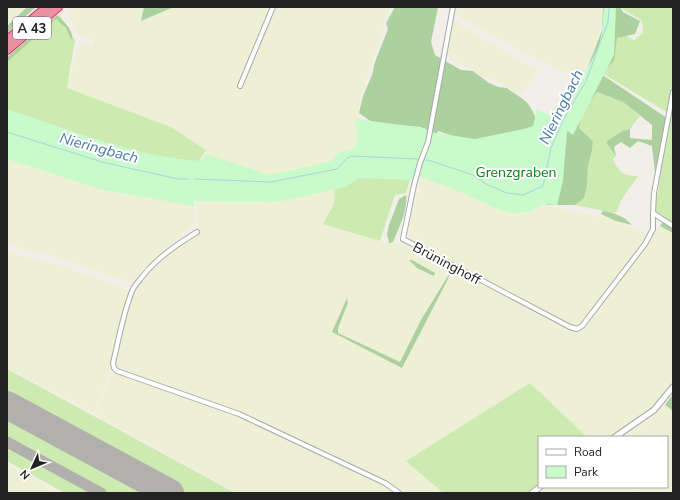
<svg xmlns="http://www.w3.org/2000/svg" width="680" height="500" font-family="'Nunito Sans',sans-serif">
<rect width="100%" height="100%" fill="#f2efe9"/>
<path fill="#e1dfda" d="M7,369L235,493H65L7,461Z"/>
<path fill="#eef0d5" d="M7,7H25L7,24Z
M76,7H144L141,21L174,7H272L242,76L275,7H390L365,82L357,116L377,128L336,168L334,204L323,224L380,241L409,245L579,334L660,226L673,233V384L652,409L612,437H587L530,383L406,461L443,493H400L391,485L254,420L119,371L115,367V363L128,308L134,289L140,281L159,261L190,238L198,234L197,205L192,183L197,165L207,151L171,127L67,88L79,43L94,46V41L79,35L68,13Z
M456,7H602L601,26L591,57L581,77L556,69L459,17L455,10Z
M452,20L538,71L521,95L505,86L454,61L445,54Z
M7,131L192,196L195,219L193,224L141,272L132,283L53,256L20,248L7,243Z
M425,162L500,196L610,219L644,232L646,237L583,321L578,326L571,325L412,242L408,233Z
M7,250L16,255L60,265L130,290L116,338L110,372L94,413L7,368Z
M112,372L250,421L389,486L397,493H237L95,415Z
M665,405L673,411V493H645L638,487H667V437H623L650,419Z
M7,464L60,493H7Z
M549,487H634L641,493H540Z"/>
<path fill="#cdebb0" d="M620,7H673V224L656,213L655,210L670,114L602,73L620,33L634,40L643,33L642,21Z
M60,15L75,40L67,88L171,127L206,150L197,164L7,128V59L21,46Z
M597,92L623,102L640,116L630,129L622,131L607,142L616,156L613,159C618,171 624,177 638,176C630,188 621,197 617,211L614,213L575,205L584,197L587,186L588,166L592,151L593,141L579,128L582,113Z
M415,161L406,193L395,195L380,241L323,224L334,204L336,168Z
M7,369L235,493H184L7,397Z
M530,383L587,437H539V485L528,493H443L406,461Z
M7,411L157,493H158H105L7,440Z
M7,445L96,493H65L7,461Z"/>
<path fill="#add19e" d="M27,7H36L7,33V26Z
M144,7H174L141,21Z
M395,7H438L431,42L435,55L461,70L473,71L489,83L498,87L507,88C511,92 515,93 520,97C530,103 534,113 538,124L576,98L602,30L603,7H620L623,12L640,21L635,34L617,38L614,61L601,74L667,118L655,173L652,146L638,141L630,148L621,142L614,147L616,156L606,142L622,131L630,129V138L652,140V125L623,102L597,92L582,113L579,128L593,141L592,151L588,166L587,186L584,198L575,205H549L527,200L462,139L438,131L428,158L419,161L421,127L373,123L359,113L363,96L372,75L375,62L388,29L386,23Z
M57,15C64,22 74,30 72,41L66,28L56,19L7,62V57Z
M406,195C408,211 399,227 393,242L389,243L387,234L389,225L399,199Z
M603,211C615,213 624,216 632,225L616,221L601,214Z
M666,218L673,222V233L660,226Z
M409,260H412L435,273L434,276L417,268Z
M451,271L448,279L402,368L332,332L347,298L348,303L338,328V333L400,362L421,320Z
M673,394V411L665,405Z"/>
<path fill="#c8facc" d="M604,7H616L614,55L573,135L567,131L563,181L557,205L545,204L528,212L512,213L495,208L463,193L416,175L414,180L358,178L346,187L278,202L194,201V206L103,190L7,159V109C70,130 135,157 202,161L207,154L270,175L332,161L339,152L353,149L358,142L356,119L424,128L430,132L475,139L524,129L533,126L537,109L549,115C569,91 598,63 602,32C603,24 603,15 604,7Z"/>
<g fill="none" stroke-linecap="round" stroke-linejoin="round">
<path stroke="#aad3df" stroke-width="1" d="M7,132L102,162L178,179H188
M424,160H428L473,175L488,185L507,193L523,195L543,186L551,148L563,120L586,81L608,22L609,7
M194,179L271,182L337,169L346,159L351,156L418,159"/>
<path stroke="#b1b0ac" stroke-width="11" d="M7,442L101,493
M158,486L162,493"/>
<path stroke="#b1b0ac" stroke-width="28" d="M7,405L170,493"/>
<g stroke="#a9a9a9" stroke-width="6">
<path id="minor" d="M453,7L428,142L420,163L414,185L403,239L570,327L577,329L582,326L645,244L653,229V213
M240,86L273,7
M673,92L654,193L653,213L673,226
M197,232C176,245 157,258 142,277C139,281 135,285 133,289C123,312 119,339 113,363L114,368L117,371L239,414L385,483L399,493"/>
</g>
<g stroke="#a9a9a9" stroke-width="7">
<path id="tertiary" d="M615,437L654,410L673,387
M532,493L540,487"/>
</g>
<g stroke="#dc2a67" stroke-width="10">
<path id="motorway" d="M7,40L47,7
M7,50L58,7"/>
</g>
<use href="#minor" stroke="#fff" stroke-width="4"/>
<use href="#tertiary" stroke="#fff" stroke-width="5"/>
<use href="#motorway" stroke="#e892a2" stroke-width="8"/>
</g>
<g text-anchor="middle" stroke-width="4" stroke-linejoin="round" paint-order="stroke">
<rect fill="#fff" stroke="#646464" stroke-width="1" x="13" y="17" width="38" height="22" rx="3"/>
<g font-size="13" font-weight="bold" fill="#222">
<text x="32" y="33">A 43</text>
</g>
<g font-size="14" fill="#0c8416" stroke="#fff">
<text x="516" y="177">Grenzgraben</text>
</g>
<g font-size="14" fill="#222" stroke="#fff">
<text transform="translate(447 263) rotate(28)" y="5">Brüninghoff</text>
</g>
<g font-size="15" font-style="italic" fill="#4a7aab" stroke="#fff">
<text transform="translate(561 107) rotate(-64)" y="5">Nieringbach</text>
<text transform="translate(99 148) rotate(15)" y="5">Nieringbach</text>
</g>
</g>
<rect width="680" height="500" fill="none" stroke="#222222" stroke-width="16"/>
<rect x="538" y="436" width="130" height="52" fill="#ffffff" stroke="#a7a7a7"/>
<rect x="546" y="449" width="20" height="6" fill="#ffffff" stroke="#a7a7a7"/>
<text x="574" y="456" font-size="12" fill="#222222">Road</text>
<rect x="546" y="466" width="20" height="12" fill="#c8facc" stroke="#a7a7a7"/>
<text x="574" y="476" font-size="12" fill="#222222">Park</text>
<g transform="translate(32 468) rotate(226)" stroke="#ffffff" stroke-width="3" paint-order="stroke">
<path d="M0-3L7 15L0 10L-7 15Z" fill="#222222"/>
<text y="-6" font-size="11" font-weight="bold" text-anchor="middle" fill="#222222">N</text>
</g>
</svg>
